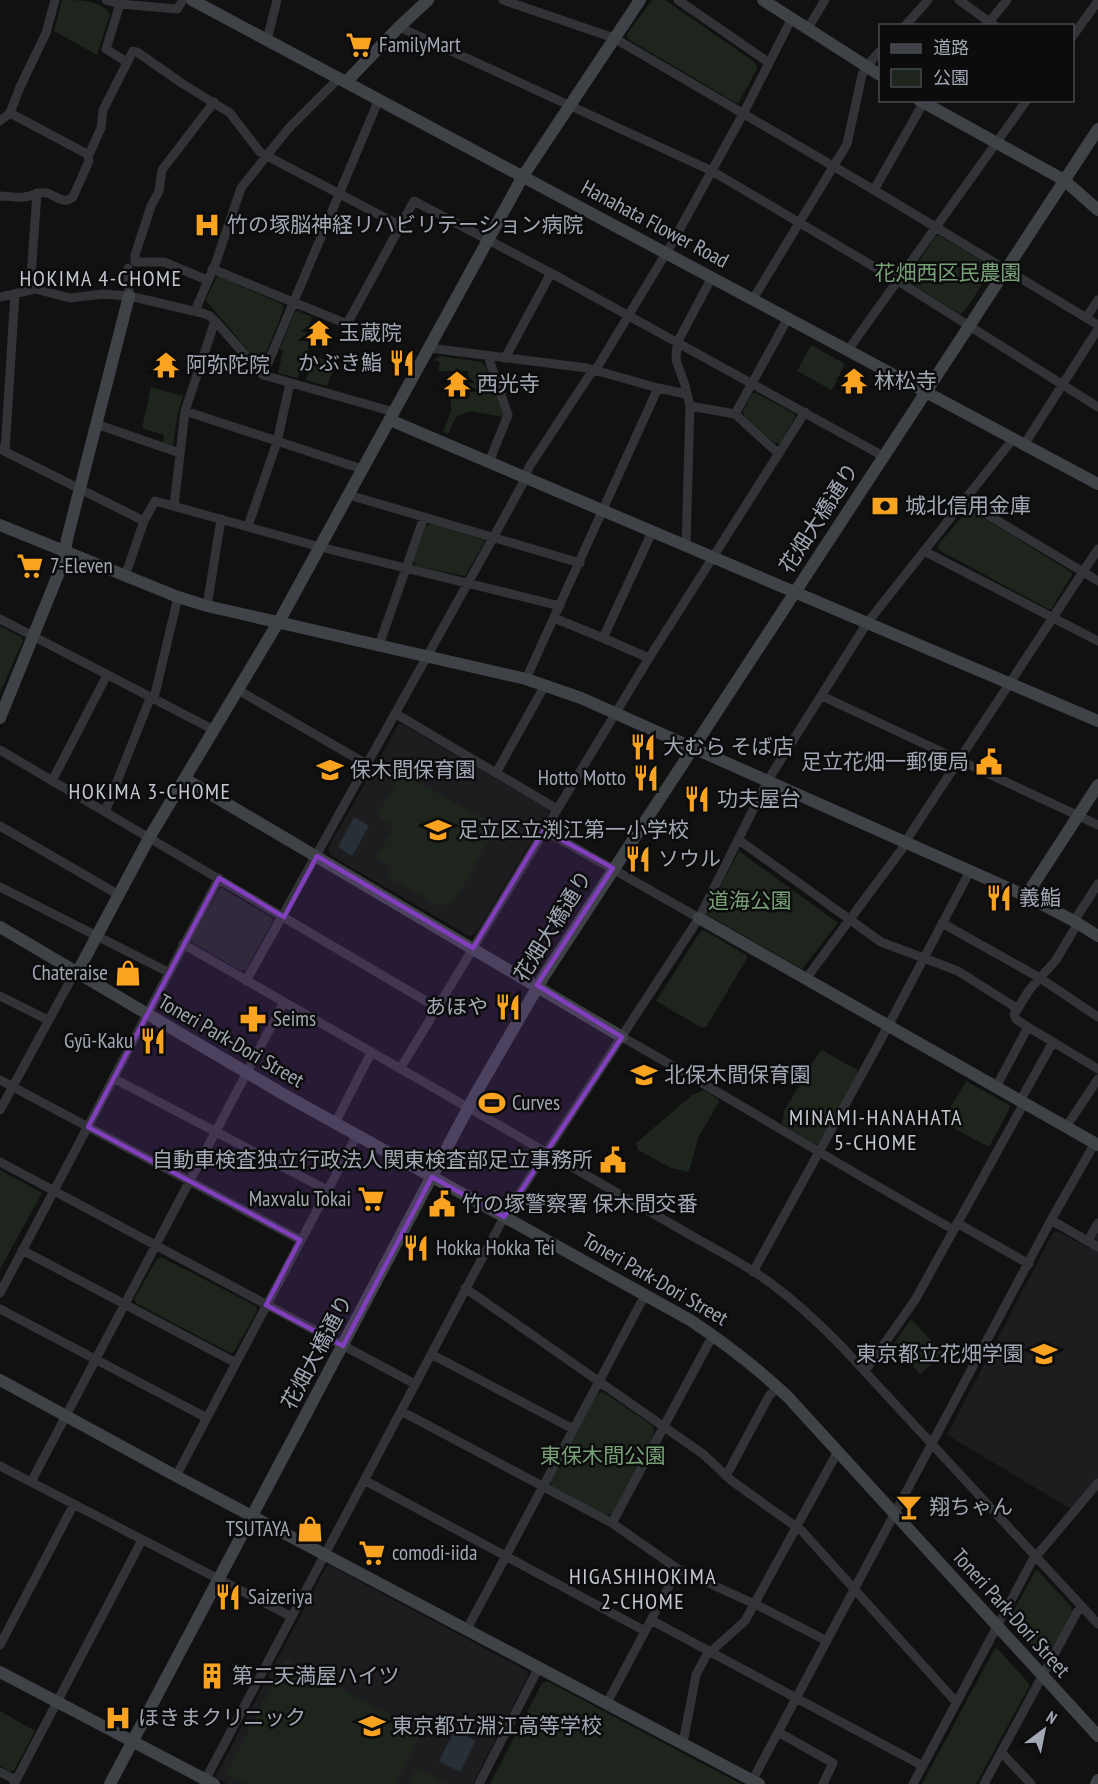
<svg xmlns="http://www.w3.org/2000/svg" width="1098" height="1784" font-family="'PT Sans Narrow','Noto Sans JP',sans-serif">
<rect width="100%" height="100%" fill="#111112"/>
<path fill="#1d1d1f" d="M399,724H402L548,809L549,812L475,934L469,936L330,855L328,848Z
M1059,1232L1089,1248L1098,1234V1478L1071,1509L947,1435L1053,1233Z
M329,1565L527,1671L529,1674L473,1784H227L215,1777L326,1567Z"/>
<path fill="#1d251d" d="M62,0C79,0 101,0 110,14L97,55L54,31Z
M652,0H665L756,63L757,69L739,102L736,103L628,39L627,34Z
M936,236H940L991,266V271L964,312L960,314L909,282L908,277Z
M220,277L282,304L284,308L262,363L258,362L207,302L206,300L216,278Z
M298,311L312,317L304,340L310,343L298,378L278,373L283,351L280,349L295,312Z
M811,345L845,364L832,390L797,371Z
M315,356L336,364L327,386L306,380Z
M440,356L481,362L486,367L504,414L503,417L469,411L456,417L448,434L443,432L451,411V399L470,397L468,371H438L440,362L434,360Z
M151,387L183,396L178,412L173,445L163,442L164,435L142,428Z
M756,393L795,414V417L780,443H775L744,416L743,411L752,394Z
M967,511H972L1071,572L1072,575L1051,609H1048L939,550L938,545Z
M432,524L484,540V543L465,576L416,566L413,561L426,526Z
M0,626L21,637L23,641L0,692Z
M401,773L497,826L453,903L438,906L387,876L392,867L376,858L392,831L391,825L380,819L378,814Z
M739,851L838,923L802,969L706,914Z
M222,888L272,918L273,921L246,969L241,971L192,942V938L219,890Z
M704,930L746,955L747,958L707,1026L702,1028L656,1001L700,932Z
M822,1050L857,1070V1074L819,1143L816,1145L782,1124L784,1111L819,1052Z
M966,1081L1009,1105L1010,1108L989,1147L942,1122Z
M704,1090L718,1099L719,1102L698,1138L689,1172L671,1168L638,1150L636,1143L692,1095Z
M0,1170L42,1193L0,1269Z
M161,1257L256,1306L257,1311L234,1352L230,1353L136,1303L134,1299L157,1259Z
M911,1319L944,1354L920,1374L893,1345Z
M603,1392L653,1426L654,1434L612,1514L606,1515L552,1486L550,1481L598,1393Z
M1036,1570L1038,1571L1071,1606L1072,1611L1047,1658L1041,1657L1009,1619Z
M995,1648L998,1649L1030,1685L976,1784H922Z
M286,1659L422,1732L395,1784H246L226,1774Z
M547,1681L741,1784H490L542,1683Z
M0,1711L35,1731L14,1770L9,1771L0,1766Z
M417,1768L448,1784H408Z"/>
<path fill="#273036" d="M354,817L369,826L352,856L338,847Z
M455,1730L476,1741L460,1772L439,1761Z"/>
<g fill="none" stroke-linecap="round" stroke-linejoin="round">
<path stroke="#313337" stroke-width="9" d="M106,0L120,4L177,9L183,0
M503,0L614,38L874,190L1098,325
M678,0L768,62
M959,0L995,26
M120,4L106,49L127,62
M905,26L928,0
M986,26L1007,0
M399,27L712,171L898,281L1098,407
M808,28L825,0
M1072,37L1098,1
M267,40L277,0
M10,113L89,155
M0,121L10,113L20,87L46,33L55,0
M874,190L925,100
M0,196C8,196 16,198 24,197C32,197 38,191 47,193C57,196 63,205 73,197L89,161L88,157L101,128L103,110L133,51L137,52L183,84L230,113L260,152L265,155L401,226
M128,268L129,296
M212,269L347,324L414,201L551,273L883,456
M207,280L164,262H135V255L151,206L159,191L162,170L214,102
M30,290L37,193
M0,297L35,289L70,298L103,294L129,296L202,313L210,316L215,321L263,375L394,412
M753,299L847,144L862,75L867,66L880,51
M195,311L216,262L241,188L288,129L339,78
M1086,318L1098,300
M429,348L587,368L658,388L686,394
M848,350L1027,100
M488,356L508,415L489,462
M505,358L551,273
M263,375L379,99
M690,406L735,414L779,454
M185,411L362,469
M735,414L788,318
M96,424L180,453
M1024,445L1098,329
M0,449L144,521
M5,451L15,294
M349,495L580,563
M963,500L1098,581
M174,506L185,411L215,321
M248,526L277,442L290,383
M686,546L690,406L685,385L676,360L677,343L712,277
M924,551L1098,641
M125,576L144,521L155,501L320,547L560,606
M207,606L221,519
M554,618L603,638L652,532
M0,619L214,730
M603,638L649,658
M379,645L424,517
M526,679L658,388
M238,690L368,765
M822,696L1098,825
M396,714L557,809
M0,750L436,1007
M496,773L545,685
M52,781L107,675
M105,812L149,701L155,694L178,597
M0,826L119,895
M544,830L699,918
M739,840L881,942L958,971L1018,1009
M0,887L168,972
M1074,921L1098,884
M942,923L1040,978L1098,1017
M183,944L680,1229C704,1243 729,1256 753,1271C787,1293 817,1321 845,1350L1098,1624
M805,980L902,849L909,836L1098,549
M246,981L493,538L523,483L529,467L589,376L598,366L671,245L743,114L792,18
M0,996L48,1020
M1028,1027L1098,1069
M622,1037C734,1100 842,1167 954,1230
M400,1069L649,658L805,412
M113,1078L327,1190
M0,1080L300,1240
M996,1087L1028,1027L1016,1019L1014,1014L1030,989L1056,960L1078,923
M1020,1101L1053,1042
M0,1110L75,972
M335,1123L371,1053
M1066,1127L1098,1079
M0,1162L415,1384
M1051,1220L1098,1247
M957,1223L1029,1264
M1088,1241L1098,1223
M22,1250L236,1363
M753,1272L879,1043L970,871
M465,1288L703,1454L732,1481L802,1531L956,1702
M0,1293L219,878
M0,1309L207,1418
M431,1354L573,1429
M865,1371L915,1300L1024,1103
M401,1411L612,1523L678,1569L761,1607L827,1641
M0,1466L292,1617
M176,1476L357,1135
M726,1476L769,1396L778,1387
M364,1480L645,1631
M31,1482L284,1002
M612,1523L713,1335
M651,1620L923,1766
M467,1629L645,1295
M0,1645L74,1504
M607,1703L678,1569
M778,1732L833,1763L823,1784
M683,1743L696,1675L706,1656L745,1621L838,1451
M1001,1752L1031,1784
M0,1772L16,1780
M752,1781L1051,1220L1095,1143
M14,1784L142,1540
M203,1784L504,1217L699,918L768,780L867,623L1013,439
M479,1784L539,1667
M913,1784L1032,1561L1098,1483
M984,1784L1077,1612L1083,1607"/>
<path stroke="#3f4247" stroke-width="12" d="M192,0L1098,484
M763,0L880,75
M346,82L399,27L428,0
M919,100L1064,180L1098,210
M390,420L1098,721
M0,525L178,597L207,606L526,679L581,698L1026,896L1074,921L1098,936
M0,718L64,560L67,539L129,296
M185,779L622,1037
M1026,896L1098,785
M699,918L1098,1145
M0,927L283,1094L690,1320C725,1343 756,1367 787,1396L1098,1736
M77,973L149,838L282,616L523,176L640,0
M0,1380L176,1476L759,1784
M0,1672L214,1784
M110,1784L475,1095L544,976L1098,129
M1096,1784L1098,1780"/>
</g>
<path fill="#813fbd" fill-opacity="0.2" stroke="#813fbd" stroke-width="4.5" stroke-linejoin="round" d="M544,830L613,868L537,985L622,1037L504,1217L432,1177L343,1346L266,1305L300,1240L88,1127L219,878L284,917L317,856L473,948Z"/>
<defs>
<g id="supermarket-bare" transform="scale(2.07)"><path d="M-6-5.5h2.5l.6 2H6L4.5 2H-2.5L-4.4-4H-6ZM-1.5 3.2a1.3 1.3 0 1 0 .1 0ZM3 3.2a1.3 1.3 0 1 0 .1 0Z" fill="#faa321" stroke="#0c0c0d" stroke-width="2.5" paint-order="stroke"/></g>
<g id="hospital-bare" transform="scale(2.07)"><path d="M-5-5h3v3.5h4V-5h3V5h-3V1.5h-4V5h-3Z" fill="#faa321" stroke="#0c0c0d" stroke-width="2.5" paint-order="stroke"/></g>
<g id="temple-bare" transform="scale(2.07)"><path d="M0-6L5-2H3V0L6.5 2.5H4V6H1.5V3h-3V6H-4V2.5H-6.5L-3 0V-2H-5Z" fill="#faa321" stroke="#0c0c0d" stroke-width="2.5" paint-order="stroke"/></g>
<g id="restaurant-bare" transform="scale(2.07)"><path d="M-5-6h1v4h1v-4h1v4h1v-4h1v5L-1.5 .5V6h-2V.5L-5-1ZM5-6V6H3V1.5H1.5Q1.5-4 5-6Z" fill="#faa321" stroke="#0c0c0d" stroke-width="2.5" paint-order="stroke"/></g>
<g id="bank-bare" transform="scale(2.07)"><path d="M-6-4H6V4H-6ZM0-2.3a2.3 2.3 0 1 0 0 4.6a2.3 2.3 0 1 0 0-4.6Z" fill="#faa321" stroke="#0c0c0d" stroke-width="2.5" paint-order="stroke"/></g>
<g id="civic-bare" transform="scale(2.07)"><path d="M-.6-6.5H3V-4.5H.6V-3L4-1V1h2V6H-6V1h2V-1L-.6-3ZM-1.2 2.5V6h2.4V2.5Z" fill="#faa321" stroke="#0c0c0d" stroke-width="2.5" paint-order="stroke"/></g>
<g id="school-bare" transform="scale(2.07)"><path d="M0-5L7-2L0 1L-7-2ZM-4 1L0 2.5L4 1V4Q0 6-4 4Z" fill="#faa321" stroke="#0c0c0d" stroke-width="2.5" paint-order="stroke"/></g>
<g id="shop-bare" transform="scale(2.07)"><path d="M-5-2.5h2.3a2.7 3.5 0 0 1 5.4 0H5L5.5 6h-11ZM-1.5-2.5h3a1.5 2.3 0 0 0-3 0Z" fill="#faa321" stroke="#0c0c0d" stroke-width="2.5" paint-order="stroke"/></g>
<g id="pharmacy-bare" transform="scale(2.07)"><path d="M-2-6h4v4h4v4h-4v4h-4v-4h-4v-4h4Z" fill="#faa321" stroke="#0c0c0d" stroke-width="2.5" paint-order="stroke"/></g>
<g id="stadium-bare" transform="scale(2.07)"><path d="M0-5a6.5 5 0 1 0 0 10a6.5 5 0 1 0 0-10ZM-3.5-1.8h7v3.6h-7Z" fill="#faa321" stroke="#0c0c0d" stroke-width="2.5" paint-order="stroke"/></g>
<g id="bar-bare" transform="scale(2.07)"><path d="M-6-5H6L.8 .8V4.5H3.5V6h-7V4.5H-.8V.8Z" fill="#faa321" stroke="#0c0c0d" stroke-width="2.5" paint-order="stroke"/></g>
<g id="building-bare" transform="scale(2.07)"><path d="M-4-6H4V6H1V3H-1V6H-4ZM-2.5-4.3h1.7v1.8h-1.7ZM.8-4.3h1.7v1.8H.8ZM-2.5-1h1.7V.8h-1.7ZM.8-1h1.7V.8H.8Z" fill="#faa321" stroke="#0c0c0d" stroke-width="2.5" paint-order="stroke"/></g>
</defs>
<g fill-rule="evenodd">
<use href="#supermarket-bare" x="359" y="45"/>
<use href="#hospital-bare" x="207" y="225"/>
<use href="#temple-bare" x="319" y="333"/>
<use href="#restaurant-bare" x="402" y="363"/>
<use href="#temple-bare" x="166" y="365"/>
<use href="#temple-bare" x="854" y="381"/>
<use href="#temple-bare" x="457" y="384"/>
<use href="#bank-bare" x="885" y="506"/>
<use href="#supermarket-bare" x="30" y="566"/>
<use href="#restaurant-bare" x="643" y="747"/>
<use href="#civic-bare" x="989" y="762"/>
<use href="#school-bare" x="330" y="770"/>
<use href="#restaurant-bare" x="646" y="778"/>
<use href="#restaurant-bare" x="697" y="799"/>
<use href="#school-bare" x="438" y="830"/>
<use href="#restaurant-bare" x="638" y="859"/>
<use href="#restaurant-bare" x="999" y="898"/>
<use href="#shop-bare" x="128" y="973"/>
<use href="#restaurant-bare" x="508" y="1007"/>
<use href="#pharmacy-bare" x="253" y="1019"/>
<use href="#restaurant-bare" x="153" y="1041"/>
<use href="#school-bare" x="644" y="1075"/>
<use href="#stadium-bare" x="492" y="1103"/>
<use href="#civic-bare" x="613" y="1160"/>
<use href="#supermarket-bare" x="371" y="1199"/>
<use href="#civic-bare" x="442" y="1204"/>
<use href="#restaurant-bare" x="416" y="1248"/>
<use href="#school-bare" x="1044" y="1354"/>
<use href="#bar-bare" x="909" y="1507"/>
<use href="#shop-bare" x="310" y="1529"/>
<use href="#supermarket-bare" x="372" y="1553"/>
<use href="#restaurant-bare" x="228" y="1597"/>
<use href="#building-bare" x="212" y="1676"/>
<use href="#hospital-bare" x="118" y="1718"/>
<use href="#school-bare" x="372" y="1726"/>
</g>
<g text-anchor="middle" stroke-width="5" stroke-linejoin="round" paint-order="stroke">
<g font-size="21" fill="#a1a8b4" stroke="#0c0c0d" text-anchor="start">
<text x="379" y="52">FamilyMart</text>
<text x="227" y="232">竹の塚脳神経リハビリテーション病院</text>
<text x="339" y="340">玉蔵院</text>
<text x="382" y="370" text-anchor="end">かぶき鮨</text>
<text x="186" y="372">阿弥陀院</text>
<text x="874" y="388">林松寺</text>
<text x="477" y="391">西光寺</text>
<text x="905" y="513">城北信用金庫</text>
<text x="50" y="573">7-Eleven</text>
<text x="663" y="754">大むら そば店</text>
<text x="969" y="769" text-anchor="end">足立花畑一郵便局</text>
<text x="350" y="777">保木間保育園</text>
<text x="626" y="785" text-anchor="end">Hotto Motto</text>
<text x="717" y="806">功夫屋台</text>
<text x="458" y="837">足立区立渕江第一小学校</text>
<text x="658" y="866">ソウル</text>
<text x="1019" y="905">義鮨</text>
<text x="108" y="980" text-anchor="end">Chateraise</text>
<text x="488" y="1014" text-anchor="end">あほや</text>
<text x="273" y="1026">Seims</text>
<text x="133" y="1048" text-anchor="end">Gyū-Kaku</text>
<text x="664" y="1082">北保木間保育園</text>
<text x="512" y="1110">Curves</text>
<text x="593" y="1167" text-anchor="end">自動車検査独立行政法人関東検査部足立事務所</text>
<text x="351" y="1206" text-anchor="end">Maxvalu Tokai</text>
<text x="462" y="1211">竹の塚警察署 保木間交番</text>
<text x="436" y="1255">Hokka Hokka Tei</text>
<text x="1024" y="1361" text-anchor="end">東京都立花畑学園</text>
<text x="929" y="1514">翔ちゃん</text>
<text x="290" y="1536" text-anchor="end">TSUTAYA</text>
<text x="392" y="1560">comodi-iida</text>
<text x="248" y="1604">Saizeriya</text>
<text x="232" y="1683">第二天満屋ハイツ</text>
<text x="138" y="1725">ほきまクリニック</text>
<text x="392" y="1733">東京都立淵江高等学校</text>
</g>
<g font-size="21" fill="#a1a8b4" stroke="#0c0c0d">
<text transform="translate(655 224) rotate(28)" y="7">Hanahata Flower Road</text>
<text transform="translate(819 518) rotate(-57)" y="7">花畑大橋通り</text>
<text transform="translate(553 926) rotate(-58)" y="7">花畑大橋通り</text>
<text transform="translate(231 1041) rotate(30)" y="7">Toneri Park-Dori Street</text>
<text transform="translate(655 1279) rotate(30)" y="7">Toneri Park-Dori Street</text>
<text transform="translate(317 1352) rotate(-62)" y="7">花畑大橋通り</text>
<text transform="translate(1011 1613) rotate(48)" y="7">Toneri Park-Dori Street</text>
</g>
<g font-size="21" fill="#77a077" stroke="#0c0c0d">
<text x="948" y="280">花畑西区民農園</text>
<text x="750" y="908">道海公園</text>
<text x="603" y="1463">東保木間公園</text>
</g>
<g font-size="22" letter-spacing="1.5" fill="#c2c7d0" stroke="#0c0c0d">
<text x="101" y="286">HOKIMA 4-CHOME</text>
<text x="150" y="799">HOKIMA 3-CHOME</text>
<text x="876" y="1125">MINAMI-HANAHATA<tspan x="876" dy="25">5-CHOME</tspan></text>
<text x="643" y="1584">HIGASHIHOKIMA<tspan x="643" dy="25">2-CHOME</tspan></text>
</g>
</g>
<rect x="879" y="24" width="195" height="78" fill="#0c0c0d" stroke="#484a50" stroke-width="1.5"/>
<rect x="891" y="44" width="30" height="9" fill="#3f4247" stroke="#484a50" stroke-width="1.5"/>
<text x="933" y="54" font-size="18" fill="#a1a8b4">道路</text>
<rect x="891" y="69" width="30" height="18" fill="#1d251d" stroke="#484a50" stroke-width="1.5"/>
<text x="933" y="84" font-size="18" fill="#a1a8b4">公園</text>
<g transform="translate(1044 1730) rotate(32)" stroke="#0c0c0d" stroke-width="4.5" paint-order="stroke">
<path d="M0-4.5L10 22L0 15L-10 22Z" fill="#a1a8b4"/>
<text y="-9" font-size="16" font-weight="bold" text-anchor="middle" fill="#a1a8b4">N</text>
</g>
</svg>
